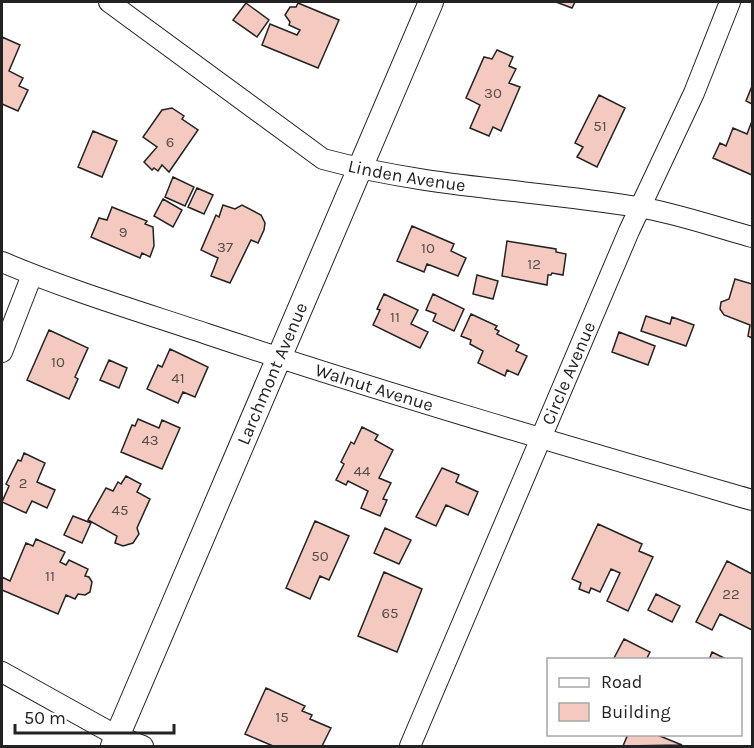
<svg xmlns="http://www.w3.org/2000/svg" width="754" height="748" font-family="Karla,sans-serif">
<rect width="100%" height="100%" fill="#fff"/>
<path fill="#f3c9c0" stroke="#222" stroke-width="1.5" d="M556,2H575L572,8Z
M246,3L269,20L257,37L233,20Z
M298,3L339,20L318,68L262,45L270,24L297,35L300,30L289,25L290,22L285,15L290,7H296Z
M2,37L20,45L9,71L23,78L19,86L28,90L18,111L2,104Z
M497,50L513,57L509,66L516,69L509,83L520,87L501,131L493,127L489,136L470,128L480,105L466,98L484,57L492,59Z
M752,86V104L746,101Z
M599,95L625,108L597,167L577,157L583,147L575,143Z
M172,108L184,116L182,119L198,130L169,172L162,165L158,171L154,168L152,170L144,162L157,147L143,137L162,110Z
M752,121V175L713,158L720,143L726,146L733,128L747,134Z
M93,131L117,141L102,177L78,167Z
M173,177L194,187L185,206L165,197Z
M197,188L213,195L204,214L188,207Z
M163,199L182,210L173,227L154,216Z
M223,205L235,209L242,205L261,215L265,223L264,230L258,243L251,240L230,283L211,276L218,258L201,250L216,215L219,217Z
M112,207L147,221L145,224L153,227L154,246L150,257L142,253L140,258L91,237L99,218L107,220Z
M412,226L454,244L451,251L466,258L458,276L427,264L424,272L397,261Z
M507,241L556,249V252L566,254L563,275L552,273L551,275H548L547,285L502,276Z
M477,275L498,281L493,299L473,294Z
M735,279L752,284V338L748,336L750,325L724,315L720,309L721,302L729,299Z
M384,294L418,310L411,324L428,332L420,348L373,325L380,310L377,309Z
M433,294L464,309L454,331L433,321L436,314L426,310Z
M471,314L497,326L495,329L499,331L497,334L519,345L516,351L527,356L518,375L507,370L505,376L478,363L483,351L470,344L471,340L461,336Z
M646,316L670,324L672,317L694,325L686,346L641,331Z
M49,330L88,348L75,377L78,379L69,399L27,380Z
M619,332L655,346L648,365L612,352Z
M170,349L208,367L195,397L183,392L178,403L147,389L158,365L162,367Z
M109,360L127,368L119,388L100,380Z
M138,419L159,428L162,420L180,428L162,469L121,452L132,425L135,426Z
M362,427L378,435L375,440L393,450L379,478L391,483L383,499L387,500L380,516L361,508L368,491L348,481L346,485L336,480L344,464L341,462L351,442L354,444Z
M24,453L45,463L37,482L55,490L47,508L32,501L26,513L2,502L9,486L6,484L18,460L21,461Z
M442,468L459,475L456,482L478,492L468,515L446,505L436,526L416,517Z
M126,476L141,484L137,492L150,499L137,528L139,534L133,543L123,546L115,543L117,536L88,520L106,488L113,491L118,482L121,484Z
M73,516L91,523L82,543L64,535Z
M315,521L349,536L329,580L320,576L310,599L286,588Z
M598,524L642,544L639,551L653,557L628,611L607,601L620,573L611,569L600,592L591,588L589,593L579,589L581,583L572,579Z
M385,528L411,540L399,564L374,553Z
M36,539L65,552L60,562L66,565L69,560L88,569L85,576L89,577L92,582L90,592L85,595L78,594L75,599L66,595L58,614L2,590V577L10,581L26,543L33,546Z
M727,561L752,574V630L720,614L712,630L696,622Z
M384,572L422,589L397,652L358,636Z
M656,594L680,606L672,622L648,610Z
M624,639L650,652L646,660H613Z
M712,652L728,660H709Z
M266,688L305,706L302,711L312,715L310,719L331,728L322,746H273L245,734Z
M628,734H655L682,745L623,746Z"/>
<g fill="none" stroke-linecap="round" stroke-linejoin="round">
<g stroke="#222" stroke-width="22">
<g id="minor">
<path id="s1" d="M109,2L323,159C426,187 533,190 638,207C676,213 715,227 752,237"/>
<path id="s2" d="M2,262C68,290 138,311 207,334C387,394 570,447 752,500"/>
<path d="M2,352L32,275"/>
<path d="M2,672L117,736L143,746"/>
<path id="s3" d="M410,746L629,231L694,93L730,2"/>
</g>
</g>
<g stroke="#222" stroke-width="26">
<g id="tertiary">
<path id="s4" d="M113,746L431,2"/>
</g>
</g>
<use href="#minor" stroke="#fff" stroke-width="20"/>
<use href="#tertiary" stroke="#fff" stroke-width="24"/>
</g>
<g text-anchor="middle" stroke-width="4.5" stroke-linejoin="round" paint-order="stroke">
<g font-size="15" fill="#564c4a">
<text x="493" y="98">30</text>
<text x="600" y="131">51</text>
<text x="170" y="147">6</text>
<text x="123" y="237">9</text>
<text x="225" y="252">37</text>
<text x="428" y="253">10</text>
<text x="534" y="269">12</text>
<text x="395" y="322">11</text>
<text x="58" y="367">10</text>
<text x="178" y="383">41</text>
<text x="150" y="445">43</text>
<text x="362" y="476">44</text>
<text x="23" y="488">2</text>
<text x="120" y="515">45</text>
<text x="320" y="561">50</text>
<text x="50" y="581">11</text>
<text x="731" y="599">22</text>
<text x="390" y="618">65</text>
<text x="282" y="722">15</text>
</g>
<g font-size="18" fill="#222" stroke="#fff">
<text dy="6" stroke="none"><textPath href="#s1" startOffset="351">Linden Avenue</textPath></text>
<text dy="6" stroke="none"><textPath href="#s3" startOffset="405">Circle Avenue</textPath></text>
<text dy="6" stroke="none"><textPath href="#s4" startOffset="405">Larchmont Avenue</textPath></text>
<text dy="6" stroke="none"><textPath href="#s2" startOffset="393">Walnut Avenue</textPath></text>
</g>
</g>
<rect width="754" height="748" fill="none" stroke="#222222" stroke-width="6"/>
<rect x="547" y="658" width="195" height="78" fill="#ffffff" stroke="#a7a7a7" stroke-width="1.5"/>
<rect x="559" y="678" width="30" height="9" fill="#ffffff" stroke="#a7a7a7" stroke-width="1.5"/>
<text x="601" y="688" font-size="18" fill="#222222">Road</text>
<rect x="559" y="703" width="30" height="18" fill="#f3c9c0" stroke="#a7a7a7" stroke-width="1.5"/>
<text x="601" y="718" font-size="18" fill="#222222">Building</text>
<path d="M15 724v9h159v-9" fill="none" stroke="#222222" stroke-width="3"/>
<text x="24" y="724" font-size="18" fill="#222222" stroke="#ffffff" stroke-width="4.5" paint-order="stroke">50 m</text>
</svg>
